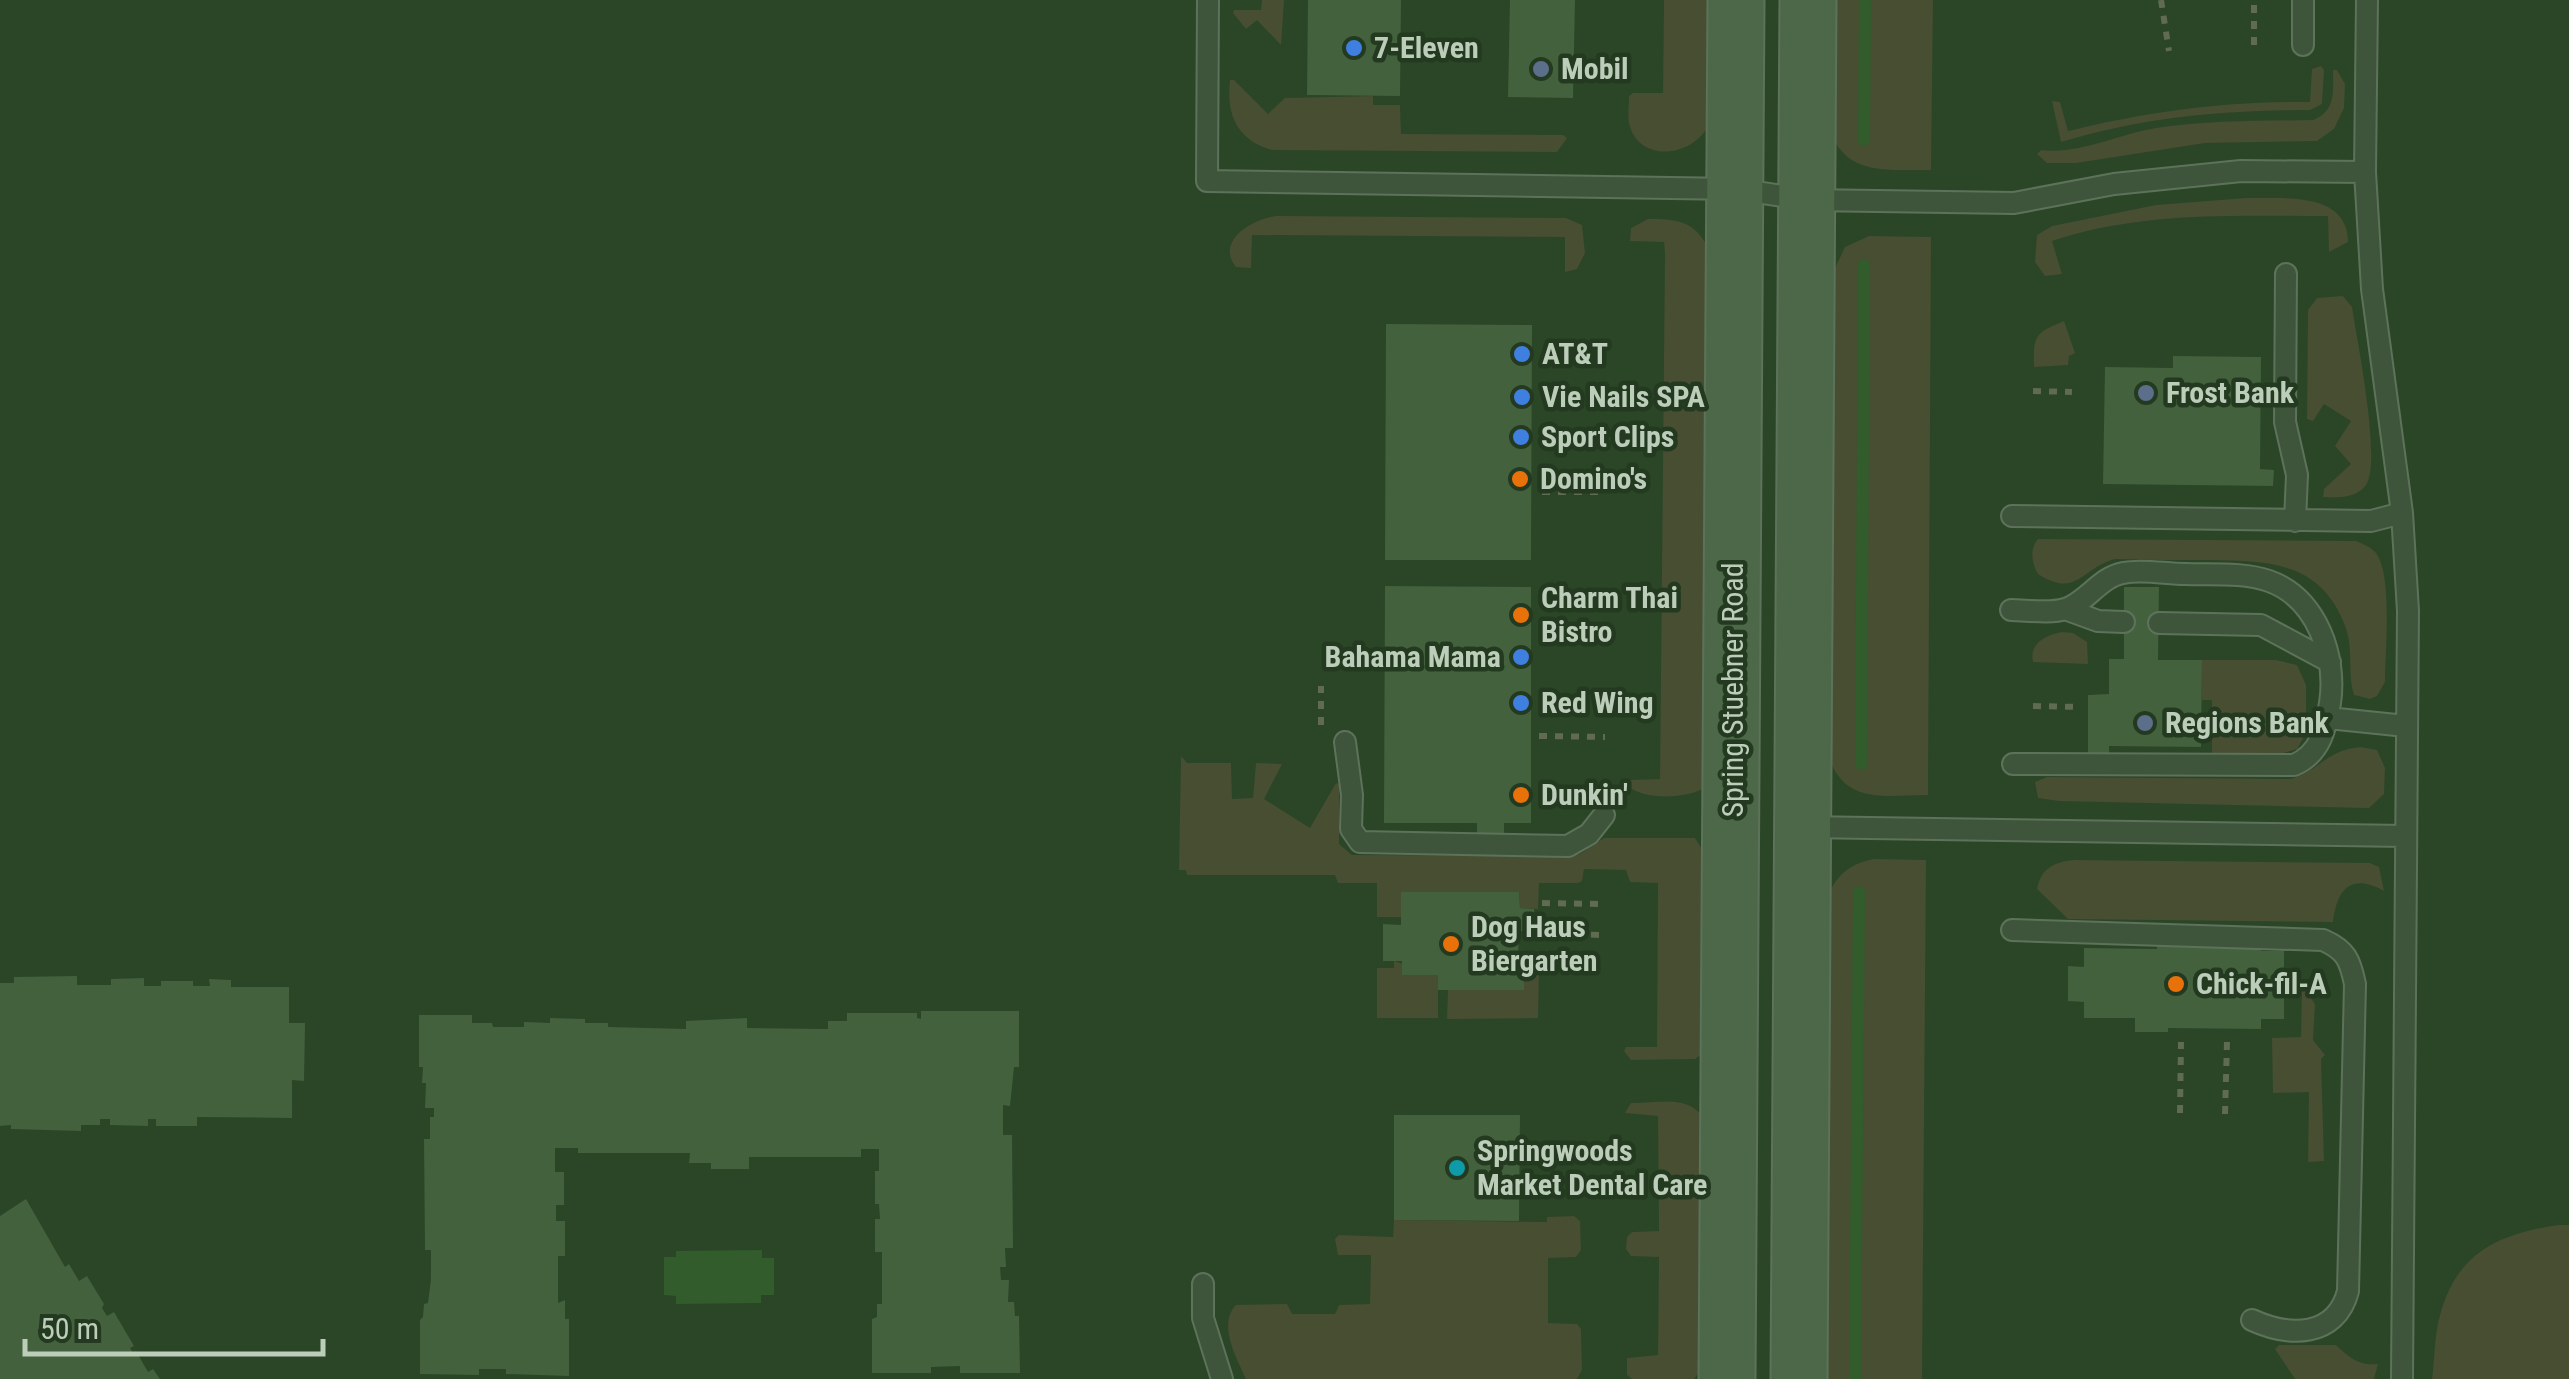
<svg xmlns="http://www.w3.org/2000/svg" width="2569" height="1379" font-family="'Roboto Condensed',sans-serif">
<rect width="100%" height="100%" fill="#2b4527"/>
<path fill="#474e31" d="M1262,0H1284L1281,45L1257,20L1246,29L1233,13L1234,10H1261Z
M1664,0H1716C1715,23 1716,109 1709,124C1695,156 1642,164 1630,127C1627,119 1629,106 1629,96L1633,93H1663Z
M1831,0H1933L1931,170C1895,169 1851,177 1833,138Z
M2321,66L2324,70L2322,104L2310,110C2224,110 2143,117 2061,142L2052,101L2060,102L2068,131C2151,111 2224,101 2310,102L2312,69Z
M2333,70H2337L2345,84L2344,108L2334,129L2317,141L2205,143L2076,163H2047L2037,154L2041,150C2078,155 2119,134 2156,128C2209,120 2260,121 2313,120C2336,111 2333,92 2333,70Z
M1230,80H1234L1268,114L1285,98L1373,96V105H1400L1401,134L1563,135L1567,138L1557,152L1272,150C1237,140 1226,115 1230,80Z
M2246,198C2281,199 2348,190 2348,242L2329,252L2328,216C2235,216 2142,211 2052,241L2062,274L2045,276L2035,262L2037,235L2052,226L2156,205Z
M1276,216L1566,218L1582,225L1585,253L1577,269L1565,272V237L1252,235L1251,268L1236,267C1215,241 1252,219 1276,216Z
M1648,219C1688,218 1700,226 1715,263L1711,767L1702,789C1684,799 1641,800 1627,785L1630,780L1660,779L1665,253L1664,242L1630,241L1631,228Z
M1869,236L1931,237L1928,795C1887,795 1848,805 1830,761V279L1845,247Z
M2343,296L2352,307C2357,340 2382,462 2366,485C2357,498 2337,498 2323,497L2324,489L2351,464L2335,446L2351,421L2324,404L2313,421L2307,419L2308,310L2317,298Z
M2064,321L2075,353L2069,356L2068,365L2034,367C2033,335 2035,333 2064,321Z
M2038,539L2356,541C2363,544 2371,547 2376,553C2393,576 2385,652 2385,682L2377,696L2370,699L2354,695C2347,673 2354,649 2345,626C2321,561 2268,561 2209,560C2178,560 2146,560 2115,559C2081,568 2077,599 2038,574C2032,564 2029,549 2038,539Z
M2062,632L2073,633L2087,642L2088,664L2033,662C2029,643 2046,635 2062,632Z
M2202,660H2276L2297,665L2306,685V733L2297,749L2277,755L2212,756V700H2202Z
M2361,747L2377,750L2385,768L2384,794L2369,808L2059,801L2038,798L2035,782L2047,777L2291,779C2322,769 2326,750 2361,747Z
M1181,756L1187,763H1231L1232,799L1253,798L1256,763L1282,764L1264,799L1310,828L1336,783L1339,784V844L1352,855L1568,856L1580,854L1604,838H1695L1705,854L1702,1054L1695,1059L1631,1060L1624,1051L1626,1047H1657L1658,883L1630,882L1626,870L1584,869L1582,881L1578,883H1539L1538,909L1520,908L1519,892H1402V917H1377V883H1338L1335,875H1187L1186,870H1179Z
M1874,859L1926,860L1922,1379H1825V902C1835,877 1847,864 1874,859Z
M2074,860L2370,863L2379,867L2384,891C2352,873 2337,888 2333,922L2068,919L2037,889C2041,868 2054,862 2074,860Z
M1394,961L1438,975V1018H1377V968H1394Z
M1524,972H1539L1538,1018L1447,1019L1448,990H1523Z
M2302,985L2315,1004L2313,1040L2325,1055L2321,1059L2324,1161L2308,1162L2309,1092L2273,1093L2272,1038L2301,1037Z
M1631,1103C1664,1103 1692,1093 1709,1126L1700,1371L1694,1379H1632L1627,1375V1358L1658,1355L1659,1257L1631,1256L1626,1249L1627,1237L1632,1232L1659,1231L1658,1116L1625,1113Z
M1574,1216L1580,1221L1581,1250L1576,1257L1548,1258V1323L1577,1324L1581,1329L1582,1370L1577,1379H1246C1237,1359 1217,1324 1236,1305L1287,1304L1292,1314H1335L1339,1305L1370,1304L1371,1255H1338L1335,1239L1339,1235L1393,1237L1394,1220L1547,1222V1217Z
M2558,1225H2569V1379H2432C2435,1358 2434,1336 2440,1315C2457,1252 2499,1234 2558,1225Z
M2279,1345H2336C2350,1358 2359,1366 2378,1364L2374,1379H2295L2275,1349Z"/>
<path fill="#325c2c" d="M762,1250V1258H774V1295H761V1303L676,1304V1296L664,1295V1257H676V1251Z"/>
<g fill="none" stroke-linecap="round" stroke-linejoin="round">
<path stroke="#325c2c" stroke-width="12" d="M1864,140L1865,0
M1861,764L1864,265
M1855,1379L1859,892"/>
</g>
<path fill="#43613d" d="M1308,0H1401L1400,96L1307,95Z
M1510,0H1575L1573,98L1508,97Z
M1386,324L1532,325L1531,560H1385Z
M2173,356L2261,357L2260,469L2274,470L2273,486L2103,484L2105,367L2173,368Z
M1385,586L1531,587V823H1504V833H1477V823H1384Z
M2124,587H2159L2158,660H2202L2201,747L2109,746V754H2088V695L2109,694V659H2124Z
M1401,892H1519L1520,908L1534,909V931H1519L1518,958L1524,961V990H1438V975H1402V961H1383V924L1401,925Z
M2157,943L2260,946L2261,951H2284V1019H2261V1029L2168,1028V1032H2135V1018H2084V1002L2068,1001V966L2084,967V948L2157,949Z
M77,976V985H111V979L144,978V986H161V981H193V986H210L209,979L231,980V987H289V1023H305L304,1081L292,1080V1118L197,1117V1126H156V1119H148V1126L110,1125V1119H100V1125H81V1131L11,1129V1125L0,1126V983H14V977Z
M921,1011H1019V1067H1014L1010,1106L1003,1105V1135H1012L1013,1248H1005L1006,1267H1000L1001,1280H1009L1008,1302H1014L1015,1316H1019L1020,1373H960V1366L931,1367V1373H872V1319L877,1317V1304H882V1252H875V1219H880L879,1204H875V1171H879V1149H861V1157H749V1169H711V1163H689L690,1153H578V1148H555V1172H564V1205H556V1221H565V1256H558V1303L565,1300V1319H569V1376L506,1374V1369H479V1375L420,1374V1320L423,1317L424,1304L428,1303L431,1279V1250H425L424,1139H430V1117H434V1108H425L426,1083H422L423,1067H419V1015H472V1023H492L493,1027H524V1022L550,1023V1018L585,1019V1023H608V1027L686,1029V1021L747,1018V1028L828,1029V1021H847V1013H917V1018L921,1019Z
M1394,1115H1520L1519,1221L1394,1220Z
M26,1199L65,1267L69,1264L79,1281L87,1276L104,1304L102,1308L107,1316L114,1312L134,1346L130,1348L133,1353L136,1351L148,1372L153,1369L160,1379H0V1216Z"/>
<g fill="none" stroke-linecap="round" stroke-linejoin="round">
<g stroke="#5d725a" stroke-width="24">
<path id="service" d="M1208,0L1207,181L1736,189L1808,200L2014,203L2114,184L2241,171L2365,172
M2303,0V45
M2367,0L2365,172L2372,289L2402,513L2408,611L2402,1379
M2286,274L2285,422L2297,475L2295,521
M2012,516L2371,521L2402,513
M2065,609L2098,621L2124,622
M2011,610C2026,610 2050,614 2065,609C2086,603 2100,577 2123,573C2142,569 2166,574 2185,574C2212,575 2243,572 2269,581C2317,598 2337,657 2330,703C2326,729 2320,754 2294,765L2013,764
M2159,623L2261,625L2330,662
M2328,718L2406,726
M1345,742L1352,795L1351,829L1360,842L1568,846L1589,834L1604,815
M1804,827L2406,836
M2012,930L2323,940C2346,950 2350,960 2355,984L2348,1291C2336,1338 2289,1337 2252,1320
M1203,1284V1318L1222,1379"/>
</g>
<g stroke="#5d725a" stroke-width="59">
<path id="secondary" d="M1727,1379L1736,0
M1799,1379L1808,0"/>
</g>
<path stroke="#606b50" stroke-width="6" stroke-dasharray="8 8" stroke-linecap="butt" d="M2161,0L2169,51
M1408,42L1473,44
M2254,45V0
M2033,391L2072,392
M1542,492H1606
M2033,706L2079,707
M1321,725V686
M1539,736L1605,737
M1542,903L1602,904
M1543,933L1602,935
M2180,1113L2181,1042
M2225,1114L2227,1042
M1535,1192L1599,1190"/>
<use href="#service" stroke="#3f553b" stroke-width="20"/>
<use href="#secondary" stroke="#4c6849" stroke-width="55"/>
</g>
<g fill="#3f7fe0" stroke="#243a20" stroke-width="4">
<circle cx="1354" cy="48" r="10"/>
<circle cx="1522" cy="354" r="10"/>
<circle cx="1522" cy="397" r="10"/>
<circle cx="1521" cy="437" r="10"/>
<circle cx="1521" cy="657" r="10"/>
<circle cx="1521" cy="703" r="10"/>
</g>
<g fill="#5c6f8a" stroke="#243a20" stroke-width="4">
<circle cx="1541" cy="69" r="10"/>
<circle cx="2146" cy="393" r="10"/>
<circle cx="2145" cy="723" r="10"/>
</g>
<g fill="#e8710a" stroke="#243a20" stroke-width="4">
<circle cx="1520" cy="479" r="10"/>
<circle cx="1521" cy="615" r="10"/>
<circle cx="1521" cy="795" r="10"/>
<circle cx="1451" cy="944" r="10"/>
<circle cx="2176" cy="984" r="10"/>
</g>
<circle fill="#0f9aa8" stroke="#243a20" stroke-width="4" cx="1457" cy="1168" r="10"/>
<g text-anchor="middle" stroke-width="9" stroke-linejoin="round" paint-order="stroke">
<g font-size="30" font-weight="bold" fill="#bcceb9" stroke="#243a20" text-anchor="start">
<text x="1374" y="58">7-Eleven</text>
<text x="1561" y="79">Mobil</text>
<text x="1542" y="364">AT&amp;T</text>
<text x="2166" y="403">Frost Bank</text>
<text x="1542" y="407">Vie Nails SPA</text>
<text x="1541" y="447">Sport Clips</text>
<text x="1540" y="489">Domino's</text>
<text x="1541" y="608">Charm Thai<tspan x="1541" dy="34">Bistro</tspan></text>
<text x="1501" y="667" text-anchor="end">Bahama Mama</text>
<text x="1541" y="713">Red Wing</text>
<text x="2165" y="733">Regions Bank</text>
<text x="1541" y="805">Dunkin'</text>
<text x="1471" y="937">Dog Haus<tspan x="1471" dy="34">Biergarten</tspan></text>
<text x="2196" y="994">Chick-fil-A</text>
<text x="1477" y="1161">Springwoods<tspan x="1477" dy="34">Market Dental Care</tspan></text>
</g>
<g font-size="30" fill="#bcceb9" stroke="#243a20">
<text transform="translate(1733 690) rotate(-90)" y="10">Spring Stuebner Road</text>
</g>
</g>
<path d="M25 1339v15h298v-15" fill="none" stroke="#bcceb9" stroke-width="5"/>
<text x="40" y="1339" font-size="30" fill="#bcceb9" stroke="#243a20" stroke-width="8" paint-order="stroke">50 m</text>
</svg>
